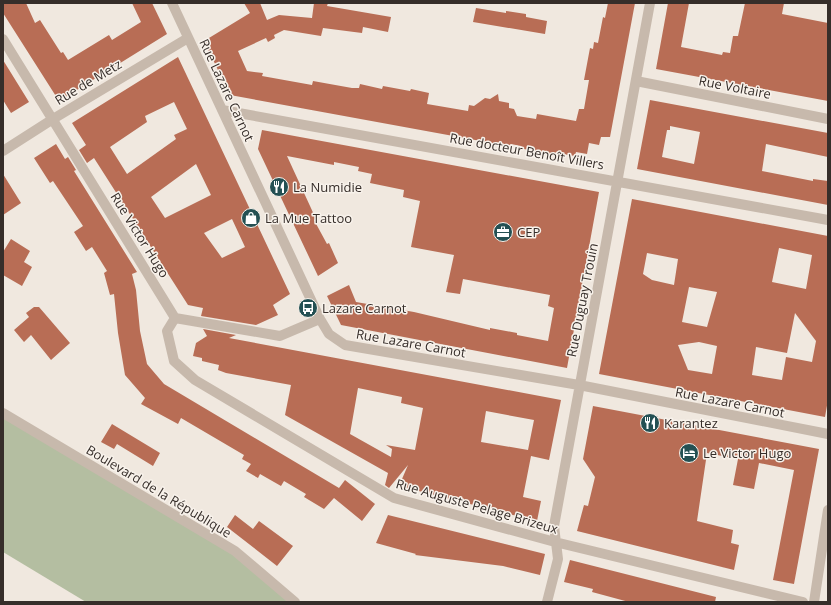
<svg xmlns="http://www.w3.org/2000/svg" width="831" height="605" font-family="'Open Sans',sans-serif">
<rect width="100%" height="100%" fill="#f0e8df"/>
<path fill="#b4bea1" d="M3,413L235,551L295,602H86L3,552Z"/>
<path fill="#b86d55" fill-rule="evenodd" d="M3,3H26L35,23L40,20L61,53L63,52L68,60L109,35L112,40L141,22L132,3H152L167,34L59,101L3,13Z
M244,3H260L267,20L279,15L312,18L314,3H328L327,6L391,17L388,32L363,27L362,33L323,28L321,36L284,30L274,35L275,38L268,42L266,38L238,51L247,71L263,73L262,76L312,85L313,81L352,88H359L360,84L382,89L383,86L410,91L411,89L429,93L427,104L468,111L469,105L474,106L485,98L490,99L498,94L499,101L509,103V108L514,109L517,116L536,119L537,114L576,121L579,109H584L589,80H584L590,48L593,49L594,42L598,43L603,17L605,18L608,3H635L610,137H601L599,145L589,143L587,154L576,152L575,156L562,154L559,156L524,149L521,146L511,144L508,146L230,95L204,41L250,13Z
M668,3H689L681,47L722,55L723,52L730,53L733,36H738L745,3H784L782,14L828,23V101L656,69Z
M476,8L506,13V11L526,14V17L547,21L545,34L473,22Z
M178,57L290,294L273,305L278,315L256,325L201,316L203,308L188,305L94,158L87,163L79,150L86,145L72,123ZM174,102L187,129L174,135L176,139L127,174L110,147L147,122L145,116ZM196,164L211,195L165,218L151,197ZM232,219L245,247L222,258L204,233Z
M3,60L29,102L11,113L3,100Z
M650,100L828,133V157L766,144L762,171L813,181V179L828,181V205L637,169ZM670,126L700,132L694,164L662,157L667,130H670Z
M262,130L599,192L567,368L341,325L327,296L349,285L356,302L414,312L490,330V328L517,333V335L548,341L554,308L548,306L550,295L463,279L460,294L446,292L454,255L411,247L420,201L403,197L404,190L370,183L372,174L358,171L359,167L334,162V165L287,156L316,219L314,220L327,244L329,243L338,263L318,276L258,149Z
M56,144L65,159L68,157L76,170L74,171L137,272L132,274L136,290L140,331L147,364L164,384L339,488L345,480L375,504L362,521L334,498L324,509L304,497L306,494L284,481L281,486L260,474L258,478L246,471L251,464L242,459L244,455L181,418L178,424L141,404L145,398L125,375L118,333L114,294L110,295L104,273L107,271L92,247L86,251L74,232L83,226L53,181L50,183L34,158Z
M3,174L21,203L3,215Z
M632,199L828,236V400L825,417L599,374ZM779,248L812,255L806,289L772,282ZM647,253L678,259L674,285L652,280L643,274ZM689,287L717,292L707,327L682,322ZM795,313L816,341L812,362L786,357L782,380L752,375L756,347L787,353ZM699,342L717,346L712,374L688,370L678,345Z
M11,239L30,251L24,262L32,267L22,286L3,275V252Z
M34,307H39L70,343L51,360L31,335L24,342L14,330L29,317L26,313Z
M203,329L236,335L229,338L561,400L549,460L531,456L523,497L541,501L537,521L399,486L408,465L389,488L385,485L388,473L285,415L291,385L226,373L218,370L219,365L202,361V358L193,356L196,343L207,336ZM358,388L402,397L401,403L423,408L415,450L386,445L392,449L391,457L350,434ZM486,411L534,420L528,450L481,442Z
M593,406L819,449L794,584L773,580L794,470L759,463L754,489L733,485L738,459L707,453L697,521L733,530L731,543L739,545L734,570L577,531L584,505L588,506L595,477L583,459Z
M112,424L160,453L153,466L117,444L114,449L101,442Z
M235,515L253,529L259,521L293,546L277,566L227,527Z
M388,515L545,554L540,575L503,566L415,555L416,554L376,543Z
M570,560L716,597L715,602H629L592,592L593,589L564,582Z"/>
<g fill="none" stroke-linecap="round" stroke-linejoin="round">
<path stroke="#c7b9ac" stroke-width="10" d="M172,3L320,319L329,334L345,345L579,385L828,434
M3,39L175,318L280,336L320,319
M636,81L828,119
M222,110L828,220
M3,151L53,119L188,38
M175,318L167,331L174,361L195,380L394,498L555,542L803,602
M3,413L235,551L295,602
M547,602L558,559L554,526L650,3
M814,602L828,510"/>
</g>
<defs>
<g id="restaurant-disc" transform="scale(1)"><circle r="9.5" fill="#245053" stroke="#f8f2eb"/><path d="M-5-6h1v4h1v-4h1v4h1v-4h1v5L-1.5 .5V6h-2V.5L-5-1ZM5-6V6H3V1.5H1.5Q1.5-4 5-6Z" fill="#fff"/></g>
<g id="shop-disc" transform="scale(1)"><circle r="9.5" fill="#245053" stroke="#f8f2eb"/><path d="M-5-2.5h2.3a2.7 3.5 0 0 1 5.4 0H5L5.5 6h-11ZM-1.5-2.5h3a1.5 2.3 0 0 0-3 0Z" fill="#fff"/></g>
<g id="office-disc" transform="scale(1)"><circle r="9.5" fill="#245053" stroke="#f8f2eb"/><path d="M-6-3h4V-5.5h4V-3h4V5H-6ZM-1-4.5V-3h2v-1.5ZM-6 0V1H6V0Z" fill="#fff"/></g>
<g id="bus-disc" transform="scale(1)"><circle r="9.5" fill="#245053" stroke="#f8f2eb"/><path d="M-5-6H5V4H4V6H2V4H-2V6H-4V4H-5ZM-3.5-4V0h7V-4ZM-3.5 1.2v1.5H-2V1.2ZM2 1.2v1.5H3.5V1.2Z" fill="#fff"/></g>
<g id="hotel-disc" transform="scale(1)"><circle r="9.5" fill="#245053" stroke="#f8f2eb"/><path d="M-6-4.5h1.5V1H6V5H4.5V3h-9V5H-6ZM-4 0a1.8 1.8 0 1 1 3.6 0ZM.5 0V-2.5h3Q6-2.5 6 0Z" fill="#fff"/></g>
</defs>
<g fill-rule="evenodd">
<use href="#restaurant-disc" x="279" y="187"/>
<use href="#shop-disc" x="251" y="218"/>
<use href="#office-disc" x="503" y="232"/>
<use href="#bus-disc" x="308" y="308"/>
<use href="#restaurant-disc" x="650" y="423"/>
<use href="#hotel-disc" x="689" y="453"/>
</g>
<g text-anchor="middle" stroke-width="3" stroke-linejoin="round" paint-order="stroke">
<g font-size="13" fill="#362e2a" stroke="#f8f2eb">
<text transform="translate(88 82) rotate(-31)" y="5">Rue de Metz</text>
<text transform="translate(735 87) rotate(11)" y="5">Rue Voltaire</text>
<text transform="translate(227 90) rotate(65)" y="5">Rue Lazare Carnot</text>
<text transform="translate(527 151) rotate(10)" y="5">Rue docteur Benoît Villers</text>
<text transform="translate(140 235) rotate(58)" y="5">Rue Victor Hugo</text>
<text transform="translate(582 300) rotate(-79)" y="5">Rue Duguay Trouin</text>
<text transform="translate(411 343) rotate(10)" y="5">Rue Lazare Carnot</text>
<text transform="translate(730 402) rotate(11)" y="5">Rue Lazare Carnot</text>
<text transform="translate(159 491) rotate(31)" y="5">Boulevard de la République</text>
<text transform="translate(477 506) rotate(16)" y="5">Rue Auguste Pelage Brizeux</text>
</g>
<g font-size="13" fill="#362e2a" stroke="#f8f2eb" text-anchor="start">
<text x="293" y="192">La Numidie</text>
<text x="265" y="223">La Mue Tattoo</text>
<text x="517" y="237">CEP</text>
<text x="322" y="313">Lazare Carnot</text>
<text x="664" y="428">Karantez</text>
<text x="703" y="458">Le Victor Hugo</text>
</g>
</g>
<rect width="831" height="605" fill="none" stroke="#362e2a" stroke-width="8"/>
</svg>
